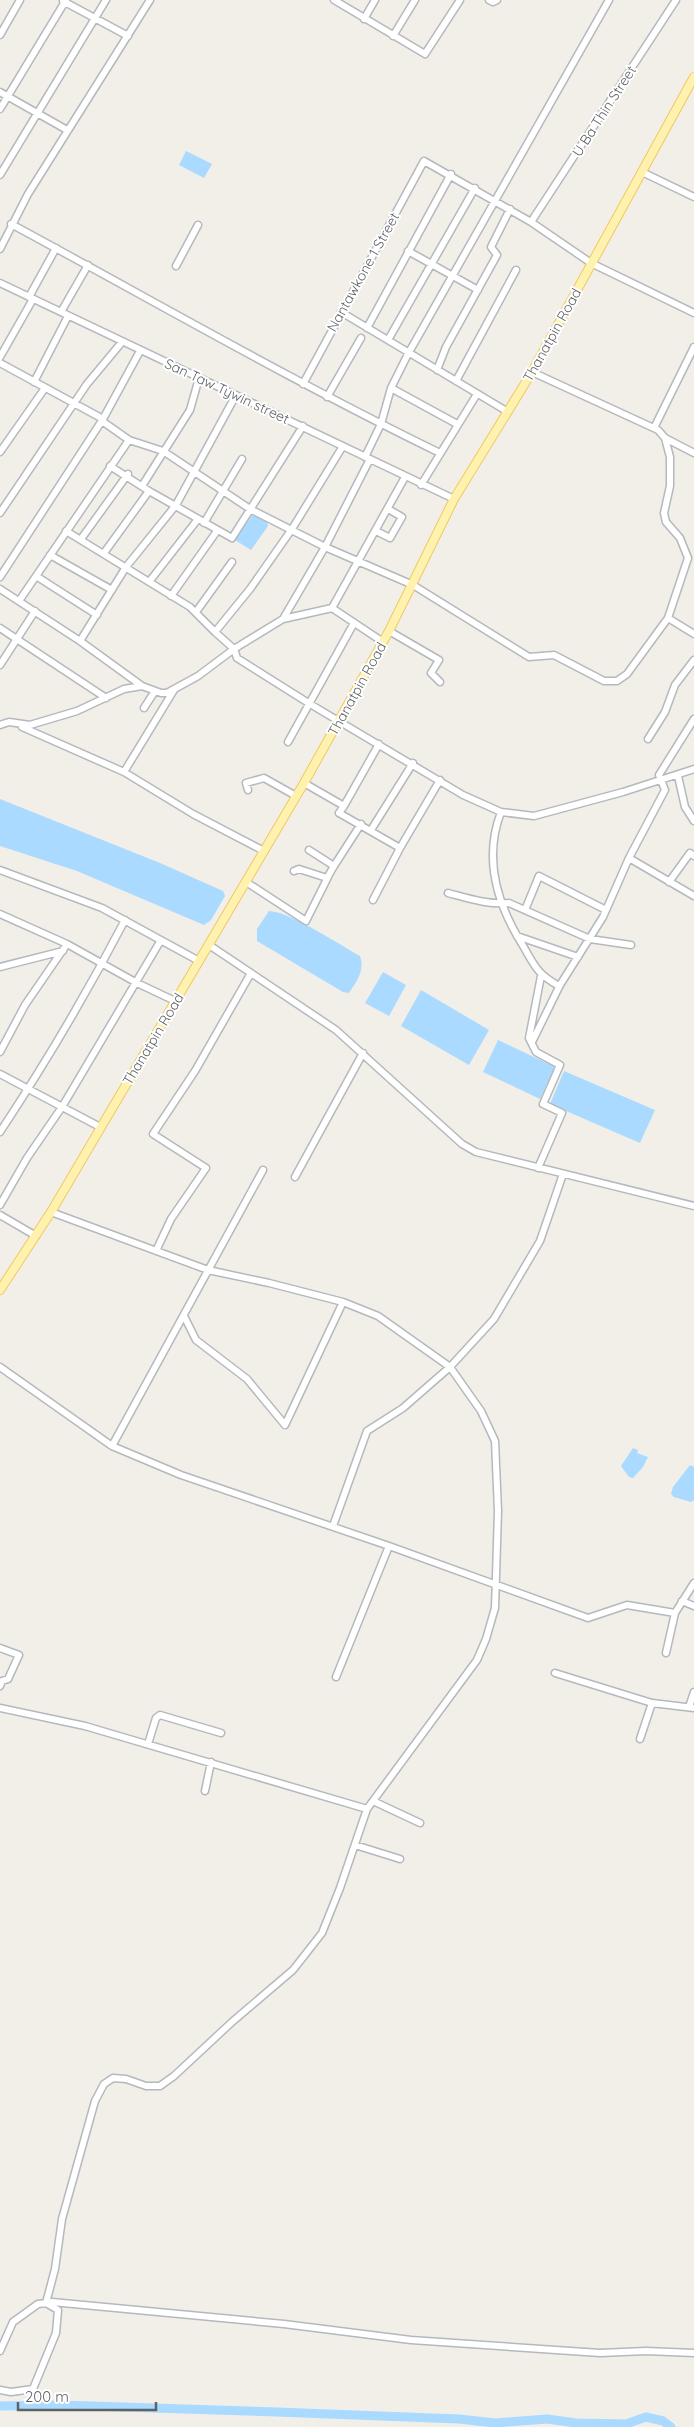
<svg xmlns="http://www.w3.org/2000/svg" width="694" height="2427" font-family="Quicksand,sans-serif">
<rect width="100%" height="100%" fill="#f1efe8"/>
<path fill="#aadaff" d="M186,151L212,164L204,178L179,165Z
M253,514L267,522L268,526L251,550L235,540Z
M0,799L160,863L223,891L225,896L211,920L204,925L77,871L0,846Z
M269,911C289,911 340,945 360,956C365,970 357,981 349,993L343,992L257,941V929Z
M383,972L406,985L389,1016L365,1003Z
M421,990L489,1030L469,1065L401,1026Z
M498,1040L555,1067L540,1099L483,1072Z
M564,1071L655,1110L640,1143L550,1104Z
M633,1448L638,1450L637,1453L648,1457L643,1467L633,1478L629,1477L621,1466Z
M690,1465L694,1467V1500L691,1502L674,1497L671,1494L673,1487Z"/>
<g fill="none" stroke-linecap="round" stroke-linejoin="round">
<path stroke="#aadaff" stroke-width="9" d="M0,2406L59,2405L277,2412L459,2419L495,2423L547,2419L576,2423L626,2424L646,2417L663,2421L671,2427"/>
<g stroke="#b5b8bc" stroke-width="9">
<path id="minor" d="M334,0L425,54L460,0
M489,0L493,2L497,0
M63,1L128,36
M364,19L375,0
M0,35L20,0
M393,36L415,0
M0,92L67,130
M0,109L66,0
M642,172L694,197
M0,175L106,0
M531,222L676,0
M11,224C154,301 294,382 440,453
M0,249L28,194L150,0
M408,251L478,290
M176,266L198,225
M0,283L454,499
M29,297L56,248
M61,312L88,265
M341,312L508,412
M367,328L451,174
M388,340L475,188
M0,357L33,299
M0,363L103,419
M437,370L446,347L497,255L491,247L510,209
M456,381L516,270
M34,382L68,316
M303,384L424,161L531,222L591,263L694,313
M391,388L457,424
M327,397L361,338
M102,421L129,440L163,451L250,509L325,547L413,585L529,657L554,655L604,681H617L627,674L668,618L688,558L680,538L666,522L664,513L670,486V457L665,438L658,430L532,372
M654,428L694,347
M665,438L694,453
M343,446L292,529L250,589L215,632L234,649L237,658L310,704L463,795L501,812L534,816L623,792L694,769
M0,452L45,388
M365,457L381,424L391,388L408,354L609,0
M421,485L477,394
M142,486L190,410L199,378
M149,491L232,538L303,426
M0,513L87,384L122,342
M204,523L242,459
M66,531L190,607L215,632
M376,531L390,538L402,517L388,509
M81,539L128,474
M104,553L149,491L110,466
M50,555L112,590
M36,576L97,615
M0,577L103,419L140,351
M149,582L198,519
M0,589L80,641L142,686
M171,596L217,531
M19,601L129,440
M332,608L383,642
M196,612L232,562
M668,618L694,634
M283,619L325,547L370,459
M0,628L106,698
M389,631L439,660L431,673L440,682
M80,641L126,567L176,505L236,395
M0,665L35,611
M144,708L155,691
M0,725L9,722L30,725L77,711L124,689L142,686L161,693H167L198,676L234,649L283,619L332,608L405,477
M22,727L124,772L193,814L264,851
M648,739L665,712L675,685L694,660
M288,742L354,623
M124,772L174,690
M678,776L685,807L694,821
M304,783L344,806L339,813L400,848
M248,790L246,783L264,778L296,796
M344,806L379,744
M501,812C483,859 497,904 522,944C535,966 536,973 559,986
M371,830L413,763
M309,850L334,866L361,824
M629,858L694,896
M0,870L102,908L199,961
M294,871L299,869L327,878L334,866
M246,882L306,921L328,877
M669,882L690,853L694,856
M448,893C467,898 488,905 509,903L590,939L631,945
M373,900L400,848L440,780
M525,910L539,876L606,910
M0,914L67,944L137,983L175,1001
M517,936L578,957
M209,945L336,1030L462,1144L476,1152L694,1206
M0,967L63,951
M532,1042L560,985L603,917L629,858L665,790L659,775L694,719
M0,1052L25,1005L67,944
M0,1074L100,1127
M0,1132C45,1064 87,993 125,920
M538,1168L562,1113L543,1104L560,1065L536,1052L529,1038L541,976
M295,1177L363,1053
M0,1205L27,1158L62,1107L161,940
M51,1212L208,1270L269,1283L343,1302L378,1316L450,1367L403,1408L367,1431L333,1526
M0,1215L36,1236
M156,1251L171,1219L206,1168L153,1134L195,1071L251,973
M184,1316L196,1340L247,1379L285,1425L343,1302
M0,1367L112,1446L263,1170
M112,1446L181,1475L389,1546L588,1618L627,1605L675,1613
M682,1601L694,1606
M0,1648L19,1655L8,1679L2,1681L0,1686
M666,1653L675,1613L694,1583
M555,1673L652,1703L694,1708
M336,1677L389,1546
M689,1707L694,1692
M0,1708L85,1726L367,1809
M640,1739L652,1703
M148,1744L156,1718L160,1715L221,1733
M205,1791L211,1762
M373,1801L420,1823
M355,1845L400,1859
M0,2351L13,2322L38,2304L52,2302L284,2324L411,2340L600,2353L646,2351L694,2353
M0,2390L11,2392L33,2389L56,2333L58,2310L46,2303L55,2269L62,2219L95,2101L104,2084L113,2078L126,2079L146,2086H160L174,2076L232,2022L293,1970L322,1933L340,1888L367,1809L477,1660L486,1639L495,1608L498,1511L495,1441L481,1411L450,1367L494,1319L540,1241L563,1174"/>
</g>
<g stroke="#f2c960" stroke-width="10">
<path id="major" d="M0,1290L51,1212L304,783L389,631L454,499L532,372L694,77"/>
</g>
<use href="#minor" stroke="#fff" stroke-width="6"/>
<use href="#major" stroke="#fff2af" stroke-width="8"/>
</g>
<g text-anchor="middle" stroke-width="4" stroke-linejoin="round" paint-order="stroke">
<g font-size="14" fill="#5f6368" stroke="#fff">
<text transform="translate(604 111) rotate(-57)" y="5">U Ba Thin Street</text>
<text transform="translate(363 272) rotate(-61)" y="5">Nantawkone 1 Street</text>
<text transform="translate(552 335) rotate(-61)" y="5">Thanatpin Road</text>
<text transform="translate(227 391) rotate(25)" y="5">San Taw Tywin street</text>
<text transform="translate(357 689) rotate(-61)" y="5">Thanatpin Road</text>
<text transform="translate(153 1039) rotate(-59)" y="5">Thanatpin Road</text>
</g>
</g>
<path d="M18 2402v8h138v-8" fill="none" stroke="#5f6368" stroke-width="2.5"/>
<text x="25" y="2402" font-size="15" fill="#5f6368" stroke="#ffffff" stroke-width="4" paint-order="stroke">200 m</text>
</svg>
